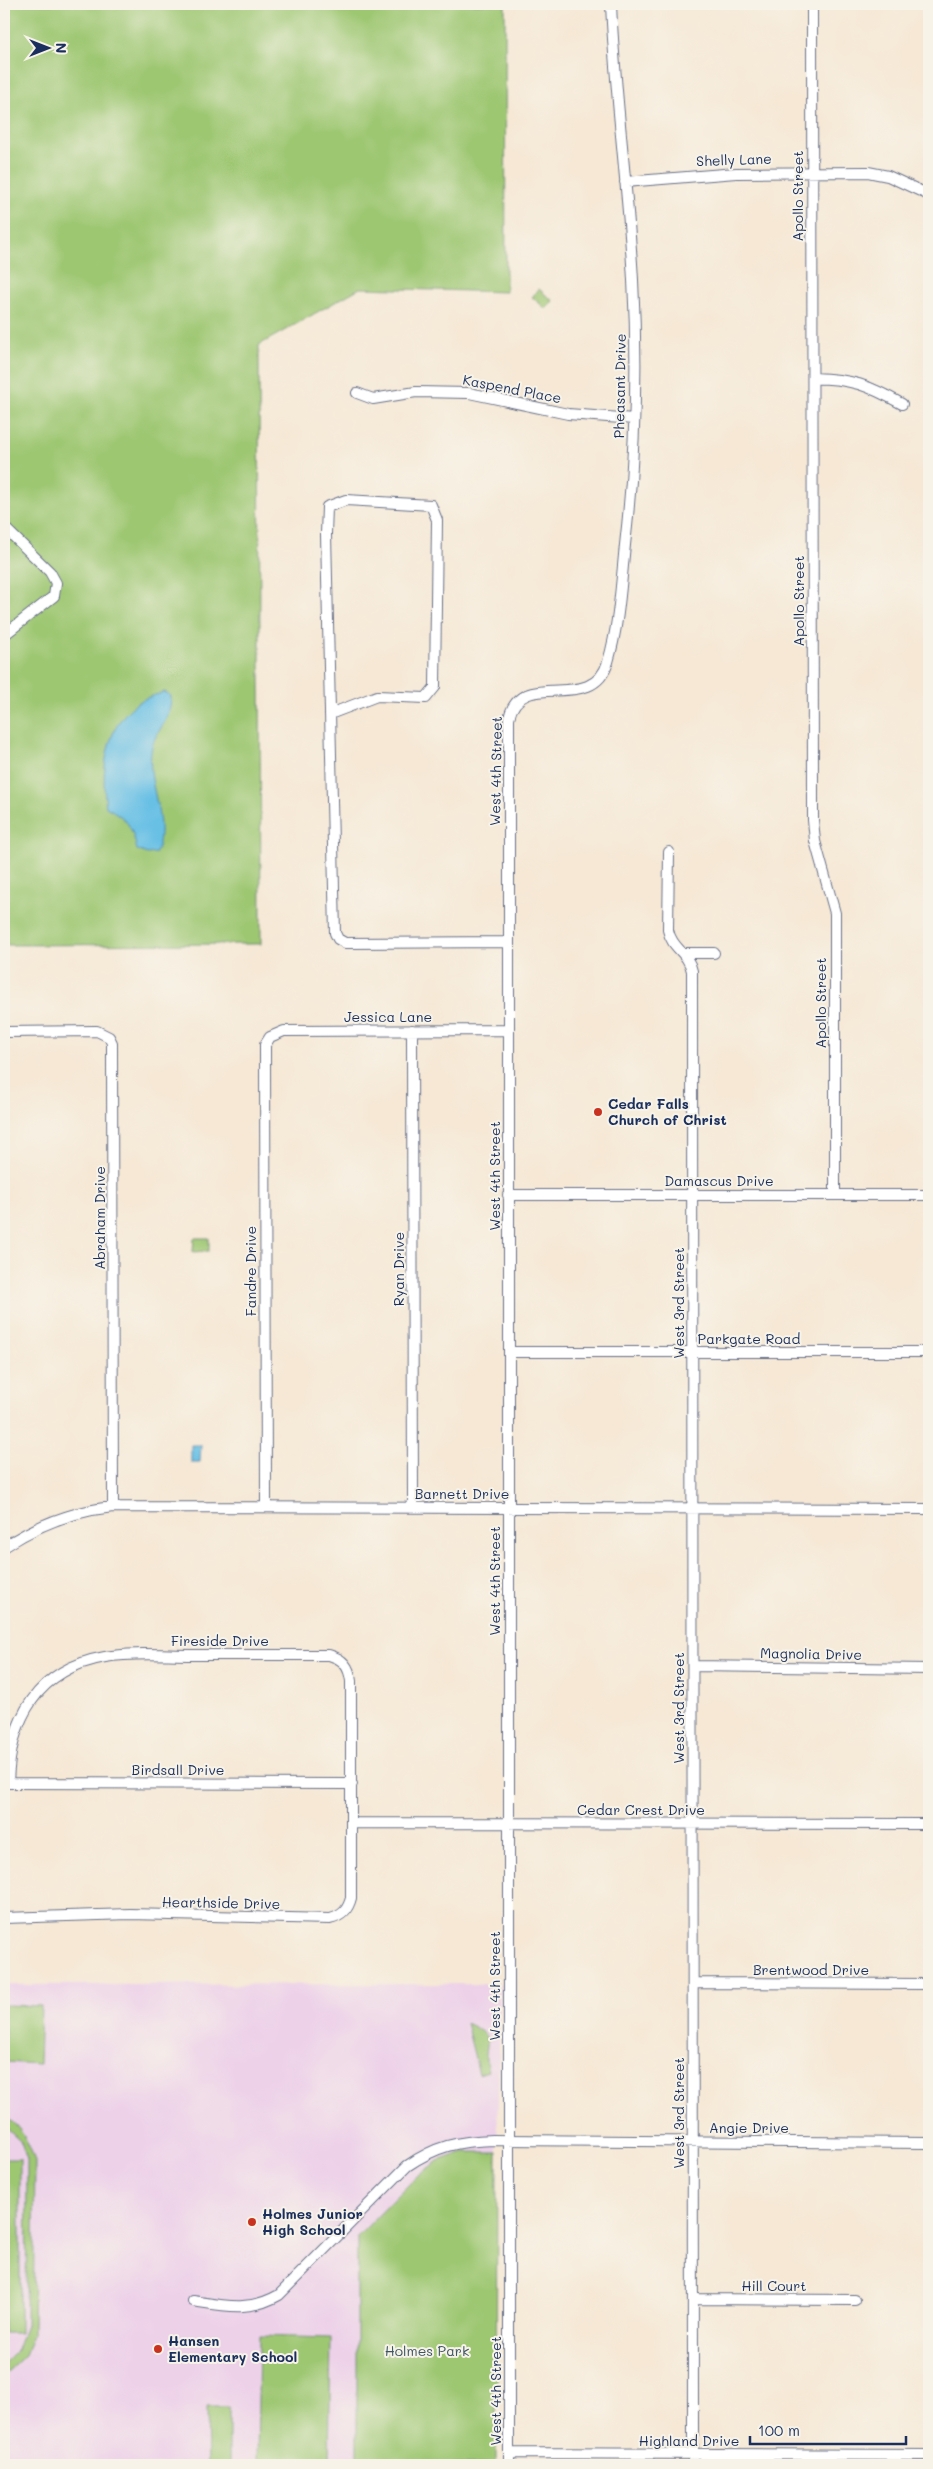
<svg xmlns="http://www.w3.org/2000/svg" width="933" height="2469" font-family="Mali,sans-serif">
<rect width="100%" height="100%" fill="#f7f3e8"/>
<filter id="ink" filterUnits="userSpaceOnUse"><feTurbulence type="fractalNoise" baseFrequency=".02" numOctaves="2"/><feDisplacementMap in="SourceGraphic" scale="10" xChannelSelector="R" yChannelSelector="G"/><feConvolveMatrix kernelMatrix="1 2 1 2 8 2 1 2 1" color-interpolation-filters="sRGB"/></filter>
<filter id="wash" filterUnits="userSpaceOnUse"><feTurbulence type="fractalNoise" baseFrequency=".0096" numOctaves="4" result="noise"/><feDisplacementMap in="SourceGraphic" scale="20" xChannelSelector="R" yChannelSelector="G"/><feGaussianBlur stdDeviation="1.12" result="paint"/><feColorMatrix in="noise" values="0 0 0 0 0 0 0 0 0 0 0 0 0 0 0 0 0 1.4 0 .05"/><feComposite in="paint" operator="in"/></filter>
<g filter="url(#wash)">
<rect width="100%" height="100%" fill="#f6e8d5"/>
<path fill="#edd1e9" d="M500,1984L497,2152H463L357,2237V2465H4V1985Z"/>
<path fill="#9ec772" stroke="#5c7b68" d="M4,4H505L506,292L360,288L259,345L261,944L4,945Z
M539,289L553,301L546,309L532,297Z
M194,1238H209V1251L193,1252Z
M4,2005L41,2006L39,2064L4,2062Z
M466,2023C501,2039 480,2044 488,2071L479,2074Z
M4,2116C22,2127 28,2142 35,2161L33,2335L25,2355L4,2375V2363L17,2350L26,2325L27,2160L21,2142L4,2126Z
M463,2152H497L496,2465H357V2237L417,2176L438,2161Z
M4,2159H20V2333H4Z
M259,2336L331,2338L329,2465H257Z
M207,2407H229V2465H208Z"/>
<path fill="#67c0e5" stroke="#4178a2" d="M165,692L171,696C171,725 153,730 151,753C147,787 169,820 156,853L147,854L137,850C131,825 129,820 106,807C101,773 105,726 136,704C144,698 155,695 165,692Z
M191,1445H201L200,1462H191Z"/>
</g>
<g filter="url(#ink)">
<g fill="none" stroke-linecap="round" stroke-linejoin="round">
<g stroke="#687088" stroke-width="12">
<path id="minor" d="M812,4L813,820L815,841L835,913V1195
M625,182L736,173L868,172L888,176L929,195
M813,378C852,379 868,385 902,404
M357,393L373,399L416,392L469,393L568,414L634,419
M4,635L54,596L56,583L50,572L7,530
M330,714L377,696L426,698L435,687L437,520L431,505L346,500L327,507L326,534L335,933L338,939L345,943L508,942
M669,852L668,930C672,949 688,952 692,971L693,2465
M683,953H714
M412,1030L413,1507
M4,1032L97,1031L109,1037L112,1043L113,1507
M508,1195H929
M509,1352H929
M266,1507L265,1045L270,1037L284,1031L508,1030
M4,1547C37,1525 74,1511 113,1507L929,1509
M693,1666L929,1669
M4,1783L352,1784
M352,1823L929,1824
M4,1918L130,1914L330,1919C342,1916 348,1910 351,1898V1681C349,1666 343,1659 329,1655C283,1655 238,1655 192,1655C164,1655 133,1652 105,1657C37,1669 10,1719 8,1783
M693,1983L929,1984
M693,2299L855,2300
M193,2301C225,2306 250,2312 279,2295L407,2166C436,2146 458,2141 493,2140L929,2143
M509,2453L929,2455
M509,2465V718C521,665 592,716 608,662C619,625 621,583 625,545C635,457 638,368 633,280C628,188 615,96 611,4"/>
</g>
<use href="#minor" stroke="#fff" stroke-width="10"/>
</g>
</g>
<g fill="#c8321e" stroke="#f7f3e8" stroke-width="2">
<circle cx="598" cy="1112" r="5"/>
<circle cx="252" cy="2222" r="5"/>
<circle cx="158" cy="2349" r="5"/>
</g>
<g text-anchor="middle" stroke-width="4" stroke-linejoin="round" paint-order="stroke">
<g font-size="14" fill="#1b2f5e" stroke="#f7f3e8">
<text transform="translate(734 160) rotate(-2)" y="5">Shelly Lane</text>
<text transform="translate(798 196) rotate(-90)" y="5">Apollo Street</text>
<text transform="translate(620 386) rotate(-89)" y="5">Pheasant Drive</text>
<text transform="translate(512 389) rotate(11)" y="5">Kaspend Place</text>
<text transform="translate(799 601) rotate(-90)" y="5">Apollo Street</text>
<text transform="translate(496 771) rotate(-89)" y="5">West 4th Street</text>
<text transform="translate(821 1003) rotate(-90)" y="5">Apollo Street</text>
<text x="388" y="1022">Jessica Lane</text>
<text transform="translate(495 1176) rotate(-90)" y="5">West 4th Street</text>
<text x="719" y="1186">Damascus Drive</text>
<text transform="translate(100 1218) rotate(-90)" y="5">Abraham Drive</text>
<text transform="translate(399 1269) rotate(-90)" y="5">Ryan Drive</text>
<text transform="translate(251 1271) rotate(-90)" y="5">Fandre Drive</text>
<text transform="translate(679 1303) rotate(-90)" y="5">West 3rd Street</text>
<text x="749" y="1344">Parkgate Road</text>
<text x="462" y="1499">Barnett Drive</text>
<text transform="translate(495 1581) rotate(-90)" y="5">West 4th Street</text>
<text x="220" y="1646">Fireside Drive</text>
<text transform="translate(811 1654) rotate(1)" y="5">Magnolia Drive</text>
<text transform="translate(679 1708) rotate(-90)" y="5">West 3rd Street</text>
<text x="178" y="1775">Birdsall Drive</text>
<text x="641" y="1815">Cedar Crest Drive</text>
<text transform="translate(221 1903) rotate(1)" y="5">Hearthside Drive</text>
<text x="811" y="1975">Brentwood Drive</text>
<text transform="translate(495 1986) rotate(-90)" y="5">West 4th Street</text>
<text transform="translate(679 2113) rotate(-90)" y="5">West 3rd Street</text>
<text x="749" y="2133">Angie Drive</text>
<text x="774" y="2291">Hill Court</text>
<text transform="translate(496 2391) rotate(-90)" y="5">West 4th Street</text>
<text x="689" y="2446">Highland Drive</text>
</g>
<g font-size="14" font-weight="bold" fill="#1b2f5e" stroke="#f7f3e8" text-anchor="start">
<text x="608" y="1109">Cedar Falls<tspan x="608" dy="16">Church of Christ</tspan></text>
<text x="262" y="2219">Holmes Junior<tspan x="262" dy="16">High School</tspan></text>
<text x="168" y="2346">Hansen<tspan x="168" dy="16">Elementary School</tspan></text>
</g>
<g font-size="14" fill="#3c5563" stroke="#f7f3e8">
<text x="427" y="2356">Holmes Park</text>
</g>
</g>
<rect width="933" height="2469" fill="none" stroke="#f7f3e8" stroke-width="20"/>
<g transform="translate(48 48) rotate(90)" stroke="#f7f3e8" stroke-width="4" paint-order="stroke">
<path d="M0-4L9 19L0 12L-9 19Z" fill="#1b2f5e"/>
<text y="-8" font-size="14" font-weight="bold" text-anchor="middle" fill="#1b2f5e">N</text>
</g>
<path d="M750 2436v8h156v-8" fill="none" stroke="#1b2f5e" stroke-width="2.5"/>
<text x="758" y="2436" font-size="15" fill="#1b2f5e" stroke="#f7f3e8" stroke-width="4" paint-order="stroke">100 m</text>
</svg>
